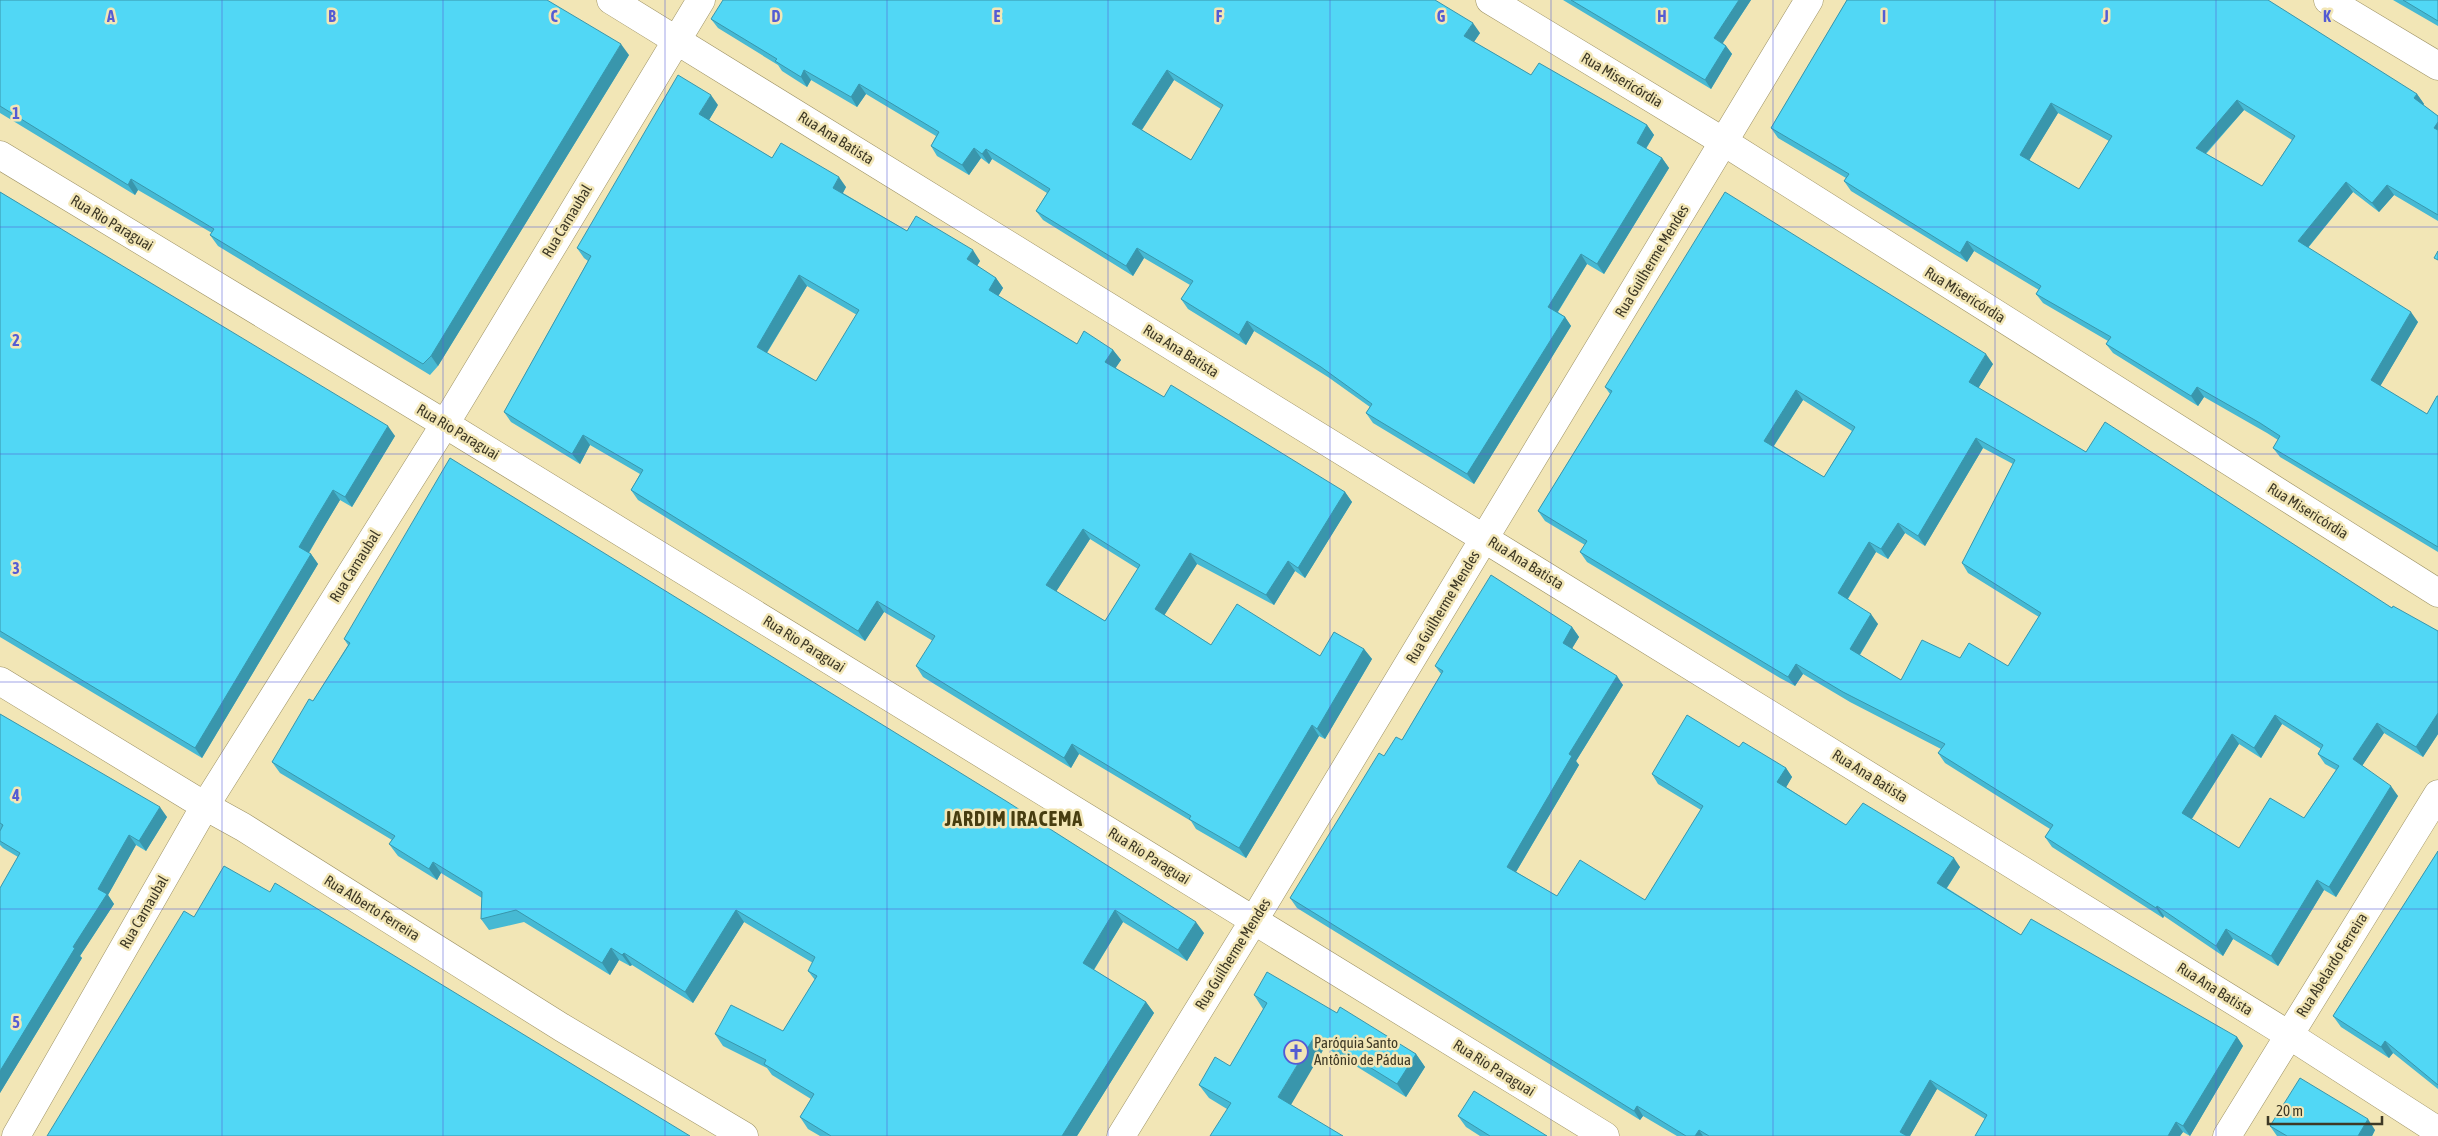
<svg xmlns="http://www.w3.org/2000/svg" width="2438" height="1136" font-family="'Asap Condensed',sans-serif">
<rect width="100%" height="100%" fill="#f2e6b6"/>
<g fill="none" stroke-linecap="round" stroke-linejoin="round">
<g stroke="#9d9265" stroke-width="29">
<path id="street" d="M611,0L2289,1035L2438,1131
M1490,0L1724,142L2438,593
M2328,0L2438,66
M0,155L445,424L1605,1136
M0,681L205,806L243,827L561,1027L744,1136
M16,1136L205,806L445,424L701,0
M1121,1136L1254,920L1809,0
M2227,1136L2438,794"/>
</g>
<use href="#street" stroke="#fff" stroke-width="28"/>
</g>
<path fill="#46b9d3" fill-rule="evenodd" d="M0,0L629,55L438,366L430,375L218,246L210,235L212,233L138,190L135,195L0,113Z
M1563,0H1751L1723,43L1726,46L1732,54L1711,89Z
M1847,0L2417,94L2424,104L2423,105L2438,116V221L2394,195L2379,212L2353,192L2308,248L2418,322L2380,386L2427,414L2438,396V552L2280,457L2273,448L2278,440L2267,433L2204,397L2198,406L2113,353L2106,344L2108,341L2043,303L2036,294L2039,290L1974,251L1967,262L1851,191L1844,181L1846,178L1778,138L1771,128ZM2244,110L2292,140L2262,186L2206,154ZM2058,113L2109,141L2079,189L2029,160Z
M2393,0H2438V26Z
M711,19L1480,33L1474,42L1531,75L1647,125L1654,135L1646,149L1662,158L1669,168L1604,274L1587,264L1558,312L1565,317L1571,326L1474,484L1373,423L1366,413L1370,407L1328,377L1280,347L1254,331L1246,345L1188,309L1181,299L1190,285L1144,258L1133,276L1043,220L1036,211L1047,193L992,159L989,164L981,158L969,175L937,156L931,146L936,136L866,94L857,107L811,80L807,87L782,71L778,65L718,28ZM1174,80L1221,109L1191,160L1142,130Z
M718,105L709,120L772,158L846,187L843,193L907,231L980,261L977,266L996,278L1003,288L998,296L1077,344L1113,350L1121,360L1115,368L1164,397L1345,492L1352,502L1305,578L1295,571L1274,605L1197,564L1164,615L1211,645L1320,656L1364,649L1372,659L1325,739L1319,736L1246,858L1196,829L1191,821L1079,754L1071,768L923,677L916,666L933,641L884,612L865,641L638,500L631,490L640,474L590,445L580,464L511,422L504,412L588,261L584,258L577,248ZM807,286L857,315L816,381L767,353ZM1090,539L1138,569L1105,621L1056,591Z
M0,192L395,436L352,507L340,500L323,528L309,553L311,554L318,564L202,758L0,637Z
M1993,364L1978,388L2086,452L2438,631V734L2423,757L2384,733L2362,766L2398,796L2336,897L2324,890L2278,966L2233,939L2223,956L2164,916L2163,918L2052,847L2045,837L2050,829L1945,763L1938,753L1941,749L1850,702L1803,674L1795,686L1780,678L1587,562L1580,552L1585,545L1545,521L1538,511L1610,394L1605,387ZM1803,400L1852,431L1824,477L1774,446ZM1983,448L2013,464L1962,563L1968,573L2039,617L2008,666L1960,658L1901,680L1860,655L1878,624L1848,599L1876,552L1888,559L1905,533L1925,546ZM2282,724L2321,749L2318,754L2325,764L2336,770L2304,818L2239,848L2192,819L2239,744L2261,758Z
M1572,627L1579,637L1572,648L1623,685L1576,761L1579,765L1516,872L1557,896L1645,900L1701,810L1658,784L1652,774L1739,747L1786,768L1792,777L1786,787L1846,825L1960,867L1947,888L2021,935L2237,1037L2243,1046L2190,1136L2183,1132L2180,1136H1975L1985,1119L1937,1089L1910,1136H1677L1643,1116L1640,1120L1297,908L1290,898L1384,756L1402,740L1441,674L1435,666Z
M344,639L1204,933L1187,961L1123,922L1094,970L1146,1002L1154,1013L1077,1136H820L808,1129L800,1117L811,1099L772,1075L767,1068L723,1046L715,1034L783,1031L815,980L808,971L813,963L744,922L693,1003L632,965L630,966L619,960L610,975L524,922L489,930L481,919L482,898L441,873L437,880L398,856L389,844L392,840L280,773L272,762L313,701L348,645Z
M0,714L167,817L146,851L136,845L108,895L114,904L80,956L82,958L0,1093L18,857L3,848L0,845Z
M2438,851V1089L2393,1053L2389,1058L2341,1027L2333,1016Z
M1254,995L1337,1013L1416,1054L1425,1067L1406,1097L1325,1047L1227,1109L1209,1098L1199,1085L1230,1066L1263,1009Z
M1458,1116L1547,1136H1480L1466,1127Z
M2270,1126L2375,1130L2372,1136H2277Z"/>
<path fill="#3996ac" d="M1739,0H1751L1720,47L1714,38Z
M1473,23L1480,33L1471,46L1464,36Z
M621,44L629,55L438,366L431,356Z
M1726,46L1732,54L1711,89L1705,80Z
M804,70L811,80L807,87L801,77Z
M1167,70L1174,80L1139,134L1132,124Z
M859,84L866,94L857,107L851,97Z
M2417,94L2424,104L2421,108L2414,98Z
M711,95L718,105L706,125L699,114Z
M2237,100L2244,110L2202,157L2196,148Z
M2051,103L2058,113L2027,164L2020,155Z
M2438,122V134L2434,128Z
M1647,125L1654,135L1643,153L1637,143Z
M974,148L981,158L969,175L962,165Z
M986,149L992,159L989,164L982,154Z
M1662,158L1669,168L1604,274L1597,264Z
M839,177L846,187L840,198L833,188Z
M131,179L138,190L135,195L128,185Z
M2346,182L2353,192L2305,251L2298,241Z
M2387,185L2394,195L2379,212L2372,203Z
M1967,241L1974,251L1967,262L1960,253Z
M1137,248L1144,258L1133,276L1126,266Z
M973,250L980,261L974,270L967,259Z
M1581,254L1587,264L1555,316L1548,307Z
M799,275L807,286L764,357L757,347Z
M996,278L1003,288L996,300L989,290Z
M2411,312L2418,322L2378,390L2371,380Z
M1565,317L1571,326L1474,484L1467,474Z
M1247,321L1254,331L1246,345L1239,335Z
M1113,350L1121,360L1113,372L1105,362Z
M1986,354L1993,364L1976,392L1969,382Z
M2197,387L2204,397L2198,406L2191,396Z
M1796,390L1803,400L1771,450L1764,441Z
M388,426L395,436L352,507L345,497Z
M583,435L590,445L580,464L572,454Z
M1976,438L1983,448L1925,546L1918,536Z
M333,490L340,500L306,557L299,547Z
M1345,492L1352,502L1305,578L1298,568Z
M1898,523L1905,533L1888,559L1881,549Z
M1083,529L1090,539L1054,595L1046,585Z
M1869,542L1876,552L1845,603L1838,593Z
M1190,553L1197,564L1162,619L1155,609Z
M311,554L318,564L202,758L195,748Z
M1288,561L1295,571L1274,605L1266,595Z
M877,601L884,612L865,641L858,631Z
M1871,614L1878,624L1857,659L1850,649Z
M1572,627L1579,637L1570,652L1563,643Z
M1364,649L1372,659L1325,739L1317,729Z
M1796,664L1803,674L1795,686L1788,677Z
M1617,676L1623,685L1576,761L1579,765L1513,877L1507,867L1569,754Z
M2438,713V734L2423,757L2416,747Z
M2275,715L2282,724L2261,758L2254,748Z
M2377,723L2384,733L2360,769L2353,759Z
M1312,725L1319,736L1246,858L1239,848Z
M2232,734L2239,744L2189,823L2182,813Z
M1072,744L1079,754L1071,768L1064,758Z
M1786,768L1792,777L1784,791L1777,782Z
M2391,786L2398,796L2336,897L2329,887Z
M160,807L167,817L146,851L139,841Z
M129,835L136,845L108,895L114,904L80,956L82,958L0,1093V1071L73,947L98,889Z
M1954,858L1960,867L1944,892L1937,883Z
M433,862L441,873L437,880L429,869Z
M2317,880L2324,890L2278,966L2271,956Z
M2157,906L2164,916L2163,918L2156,908Z
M736,910L744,922L693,1003L685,992Z
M1115,910L1123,922L1091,974L1083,963Z
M1196,922L1204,933L1187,961L1178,950Z
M2226,929L2233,939L2223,956L2216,946Z
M611,948L619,960L610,975L602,963Z
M624,953L632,965L630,966L622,955Z
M1146,1002L1154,1013L1077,1136H1062Z
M1316,1034L1325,1047L1288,1110L1278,1097Z
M2237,1037L2243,1046L2190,1136L2183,1126Z
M2385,1041L2393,1053L2389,1058L2381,1047Z
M1416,1054L1425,1067L1406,1097L1397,1084Z
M1930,1080L1937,1089L1910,1136H1903L1900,1132Z
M1637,1106L1643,1116L1640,1120L1634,1111Z
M2368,1119L2375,1130L2372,1136H2358Z
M2176,1122L2183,1132L2180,1136H2168Z
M1699,1130L1703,1136H1695Z"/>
<path fill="#51d7f5" stroke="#3996ac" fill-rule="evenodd" d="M0,0H547L621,44L431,356L423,364L210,235L214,229L131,179L128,185L0,106Z
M723,0H1435L1473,23L1464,36L1531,75L1539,63L1647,125L1637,143L1662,158L1597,264L1581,254L1548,307L1565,317L1467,474L1366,413L1372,404L1321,367L1273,337L1247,321L1239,335L1181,299L1193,281L1137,248L1126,266L1036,211L1050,189L986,149L982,154L974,148L962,165L931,146L939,132L859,84L851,97L804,70L801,77L775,61L777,59L711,19ZM1167,70L1223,105L1191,160L1132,124Z
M1571,0H1739L1714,38L1726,46L1705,80Z
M1847,0H2268L2417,94L2414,98L2438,116V122L2434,128L2438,130V215L2387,185L2372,203L2346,182L2298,241L2411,312L2371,380L2427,414L2437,396H2438V547L2273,448L2280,436L2260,423L2197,387L2191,396L2106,344L2111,337L2036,294L2041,286L1967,241L1960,253L1844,181L1849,174L1771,128ZM2237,100L2295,136L2262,186L2196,148ZM2051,103L2112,136L2079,189L2020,155Z
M2403,0H2438V21Z
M678,75L711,95L699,114L772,158L781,143L839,177L833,188L907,231L916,216L973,250L967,259L996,278L989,290L1077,344L1084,331L1113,350L1105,362L1164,397L1171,385L1345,492L1298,568L1288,561L1266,595L1190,553L1155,609L1211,645L1237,604L1320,656L1334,632L1364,649L1317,729L1312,725L1239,848L1189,819L1191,816L1072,744L1064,758L916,666L935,636L877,601L858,631L631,490L643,470L583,435L572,454L504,412L591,256L577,248ZM799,275L859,310L816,381L757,347ZM1083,529L1140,565L1105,621L1046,585Z
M0,192L388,426L345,497L333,490L316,518L299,547L311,554L195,748L0,631Z
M1725,192L1986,354L1969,382L2086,452L2105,422L2392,608L2393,606L2438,631V713L2416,747L2377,723L2353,759L2391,786L2329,887L2317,880L2271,956L2226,929L2216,946L2157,906L2156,908L2045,837L2053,825L1938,753L1945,744L1843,692L1796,664L1788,677L1773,668L1580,552L1587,541L1538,511L1612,391L1605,387ZM1796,390L1855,427L1824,477L1764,441ZM1976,438L2015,460L1962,563L2041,613L2008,666L1969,643L1960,658L1922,640L1901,680L1850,649L1871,614L1838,593L1869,542L1881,549L1898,523L1918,536ZM2275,715L2323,745L2318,754L2339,766L2304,818L2270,798L2239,848L2182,813L2232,734L2254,748Z
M2438,251V260L2434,258Z
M450,458L1006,801L1196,922L1178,950L1115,910L1083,963L1146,1002L1062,1136H831L800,1117L814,1094L764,1064L766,1060L715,1034L731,1005L783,1031L817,976L808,971L815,957L736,910L685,992L624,953L622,955L611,948L602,963L516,910L481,919L482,892L433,862L429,869L389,844L395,836L272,762L309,699L313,701L350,643L344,639Z
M1491,575L1572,627L1563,643L1617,676L1569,754L1572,756L1507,867L1557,896L1580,860L1645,900L1703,806L1652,774L1687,715L1739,747L1743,742L1786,768L1777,782L1846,825L1863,803L1954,858L1937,883L2021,935L2031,919L2237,1037L2183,1126L2176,1122L2168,1136H1975L1987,1115L1930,1080L1900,1132L1907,1136H1709L1699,1130L1695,1136H1686L1637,1106L1634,1111L1290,898L1379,753L1384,756L1396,737L1402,740L1443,671L1435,666Z
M0,714L160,807L139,841L129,835L98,889L107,894L73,947L75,948L0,1071V888L20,853L0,841V831L3,825L0,823Z
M2438,851V1085L2385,1041L2381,1047L2333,1016Z
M224,866L270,892L275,883L690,1136H47L184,911L194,917Z
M1267,972L1337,1013L1340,1007L1416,1054L1397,1084L1316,1034L1278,1097L1343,1136H1210L1231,1103L1199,1085L1215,1057L1230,1066L1267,1003L1254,995Z
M2300,1078L2368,1119L2358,1136H2287L2270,1126Z
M1474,1091L1547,1136H1490L1458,1116Z"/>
<path fill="none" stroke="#545cd3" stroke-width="1" stroke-opacity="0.55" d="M222,0V1136M443,0V1136M665,0V1136M887,0V1136M1108,0V1136M1330,0V1136M1551,0V1136M1773,0V1136M1995,0V1136M2216,0V1136M0,227H2438M0,454H2438M0,682H2438M0,909H2438"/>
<defs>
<g id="church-ring" transform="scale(1.25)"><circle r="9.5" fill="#f2e6b6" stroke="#545cd3" stroke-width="1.5"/><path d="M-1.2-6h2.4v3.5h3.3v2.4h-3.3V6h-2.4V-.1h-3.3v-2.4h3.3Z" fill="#545cd3"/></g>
</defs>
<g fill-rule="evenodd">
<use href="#church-ring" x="1296" y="1052"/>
</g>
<g text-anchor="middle" stroke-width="5" stroke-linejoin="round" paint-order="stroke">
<g font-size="15" fill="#3e3926" stroke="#f2e6b6">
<text transform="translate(1622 80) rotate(31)" y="5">Rua Misericórdia</text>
<text transform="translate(836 138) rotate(32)" y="5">Rua Ana Batista</text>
<text transform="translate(567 221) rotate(-59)" y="5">Rua Carnaubal</text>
<text transform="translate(112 223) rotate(31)" y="5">Rua Rio Paraguai</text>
<text transform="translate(1652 261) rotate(-59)" y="5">Rua Guilherme Mendes</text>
<text transform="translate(1965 295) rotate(32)" y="5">Rua Misericórdia</text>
<text transform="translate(1181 351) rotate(32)" y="5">Rua Ana Batista</text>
<text transform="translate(458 432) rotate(31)" y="5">Rua Rio Paraguai</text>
<text transform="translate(2308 511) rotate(32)" y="5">Rua Misericórdia</text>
<text transform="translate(1526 563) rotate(32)" y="5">Rua Ana Batista</text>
<text transform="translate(355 566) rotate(-58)" y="5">Rua Carnaubal</text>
<text transform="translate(1443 607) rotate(-59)" y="5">Rua Guilherme Mendes</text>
<text transform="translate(804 644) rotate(32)" y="5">Rua Rio Paraguai</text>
<text transform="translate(1870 776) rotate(32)" y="5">Rua Ana Batista</text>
<text transform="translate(1149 856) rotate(32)" y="5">Rua Rio Paraguai</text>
<text transform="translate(372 908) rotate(32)" y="5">Rua Alberto Ferreira</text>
<text transform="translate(144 912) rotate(-60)" y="5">Rua Carnaubal</text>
<text transform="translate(1233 954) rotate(-58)" y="5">Rua Guilherme Mendes</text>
<text transform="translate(2332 965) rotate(-58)" y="5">Rua Abelardo Ferreira</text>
<text transform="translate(2215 989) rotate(32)" y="5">Rua Ana Batista</text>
<text transform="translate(1494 1068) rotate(32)" y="5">Rua Rio Paraguai</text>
</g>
<g font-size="15" fill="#3e3926" stroke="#f2e6b6" text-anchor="start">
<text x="1314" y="1048">Paróquia Santo<tspan x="1314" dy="17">Antônio de Pádua</tspan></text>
</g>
<g font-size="20" font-weight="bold" letter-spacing="1" fill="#473d10" stroke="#f2e6b6">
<text x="1014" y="826">JARDIM IRACEMA</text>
</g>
</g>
<g font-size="16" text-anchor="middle" font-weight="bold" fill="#545cd3" stroke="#f2e6b6" stroke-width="5" stroke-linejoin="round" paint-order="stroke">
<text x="111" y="22">A</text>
<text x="332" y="22">B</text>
<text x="554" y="22">C</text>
<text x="776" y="22">D</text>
<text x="997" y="22">E</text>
<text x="1219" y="22">F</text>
<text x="1441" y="22">G</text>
<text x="1662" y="22">H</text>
<text x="1884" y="22">I</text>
<text x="2106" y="22">J</text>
<text x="2327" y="22">K</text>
<text x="16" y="119">1</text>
<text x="16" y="346">2</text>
<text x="16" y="574">3</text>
<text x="16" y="801">4</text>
<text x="16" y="1028">5</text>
</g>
<path d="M2268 1116v8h114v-8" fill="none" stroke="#3e3926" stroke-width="2.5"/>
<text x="2276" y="1116" font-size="15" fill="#3e3926" stroke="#f2e6b6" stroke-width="4" paint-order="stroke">20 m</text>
</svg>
